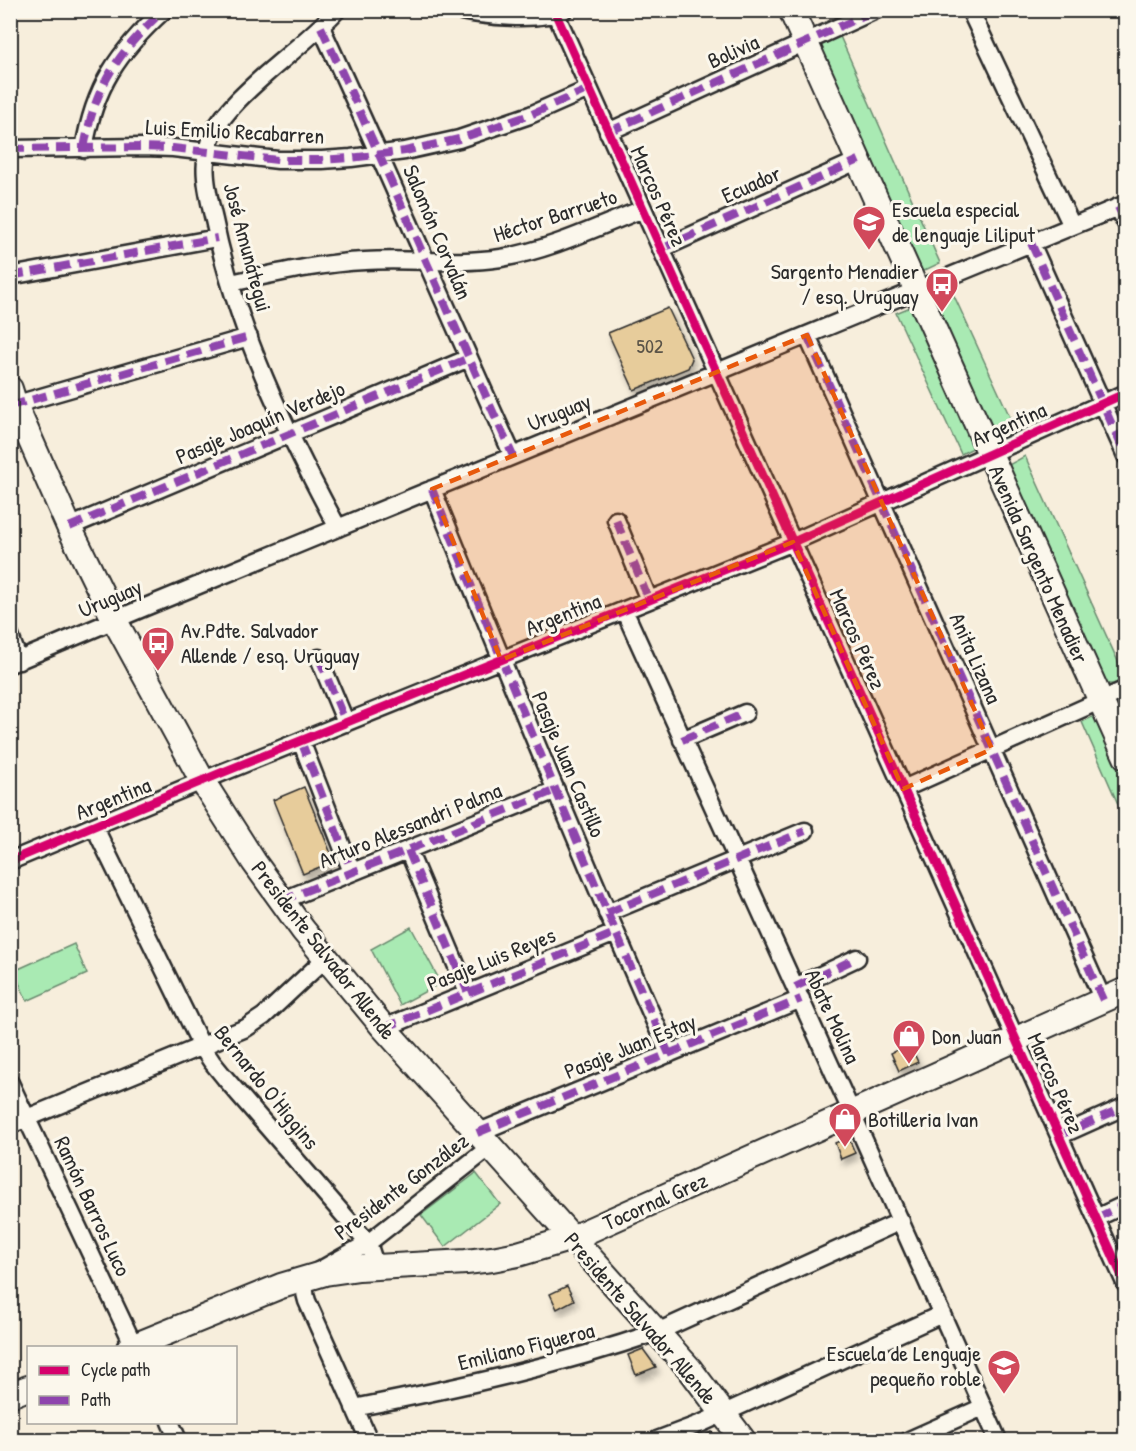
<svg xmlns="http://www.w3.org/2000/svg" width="1136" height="1451" font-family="'Patrick Hand',sans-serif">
<defs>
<filter id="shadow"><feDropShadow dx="3.5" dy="6" stdDeviation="3" flood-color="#0004"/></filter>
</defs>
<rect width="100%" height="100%" fill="#f7eedc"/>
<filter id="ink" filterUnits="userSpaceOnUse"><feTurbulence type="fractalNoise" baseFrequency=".0167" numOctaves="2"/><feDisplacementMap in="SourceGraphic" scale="12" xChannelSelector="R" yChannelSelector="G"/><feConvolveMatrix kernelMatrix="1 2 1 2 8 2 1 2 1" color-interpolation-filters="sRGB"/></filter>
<g filter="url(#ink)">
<path fill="#a9eab3" stroke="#6a8a6f" stroke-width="1.5" d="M839,34L940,263L919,273L816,46Z
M950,287L1016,430L998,437L990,433L934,307L933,294Z
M910,307L918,313L976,442L973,448L961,454L896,313Z
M1025,456L1125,677V679L1113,684H1104L1005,467Z
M1096,715L1125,780V820L1082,722Z
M411,927L441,983L400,1005L371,949Z
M74,944L87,974L27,1001L14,971Z
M476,1173L500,1204L445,1247L421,1215Z"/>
<path fill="#e7cc9b" stroke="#2b2b2b" stroke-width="1.5" filter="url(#shadow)" d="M668,308L692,359L688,368L634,390L608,333Z
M304,787L334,861L303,874L273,800Z
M907,1039L918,1062L899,1071L891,1053L901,1048L898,1043Z
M845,1139L850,1141L855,1153L841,1159L835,1143Z
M567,1286L574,1300L557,1309L550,1294Z
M643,1349L656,1367L636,1375L628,1355Z
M712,1432L716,1440H694Z"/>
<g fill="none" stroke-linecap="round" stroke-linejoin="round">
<g stroke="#2b2b2b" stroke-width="21">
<path id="street" d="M337,10C316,33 290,53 266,74C247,91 227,109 214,131C199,160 207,191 214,220C236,328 286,432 338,528
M456,10C483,16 539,22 564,10
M554,10L1126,1285
M970,10L1072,226
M321,27C387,169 448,313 513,456
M608,132L876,10
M10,149L143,147L173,148L278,160H322L351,158L405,151L459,139L530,115L589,89
M84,149C94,87 118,52 164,10
M1118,207L1126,223
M1031,243L1126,456
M661,249L859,160
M10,276L217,238
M230,283C274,274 319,263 365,261C411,258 454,265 501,258C550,250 597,227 643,209
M807,335L1103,1000
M10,406L249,337
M432,489C509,678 586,867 669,1054
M616,520L649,600
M69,527L469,358
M624,610L852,1113L998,1440
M10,636L19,661
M319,658L346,723
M10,664L143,608L1126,204
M682,740L745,713
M301,741L352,872
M903,789L1126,689
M94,826L202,1047L212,1062L225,1078L368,1243L376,1267
M408,850L468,993
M10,861L221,773L793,542L1126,393
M281,901L556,790
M607,913L805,831
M795,987L857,958
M384,1028L615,933
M10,1083L135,1348
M10,1125L246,1028L264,1016L326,958
M477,1133L801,999
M1059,1136L1126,1106
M1096,1218L1126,1204
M354,1408C457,1388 558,1366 657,1332L901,1221
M170,1422L178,1440
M369,1440L307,1301C304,1292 304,1286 308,1277L368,1243L490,1147
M657,1440L702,1423L942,1314
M909,1440L983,1407"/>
</g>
<g stroke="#2b2b2b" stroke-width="28">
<path id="secondary" d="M791,10L1126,757
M10,389L15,405L69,527L114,619L203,782L254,862L303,930L384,1028L689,1368L743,1440
M129,1348L281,1286L325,1273L359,1268L466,1262L492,1259L518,1254L572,1238L1126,990
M10,1395L28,1388"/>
</g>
<use href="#street" stroke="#fbf7ec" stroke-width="16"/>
<use href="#secondary" stroke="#fbf7ec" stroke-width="24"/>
<path stroke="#8e44ad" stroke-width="8" stroke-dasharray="15 8" stroke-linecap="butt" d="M321,27C387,169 448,313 513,456
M608,132L876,10
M10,149L143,147L173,148L278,160H322L351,158L405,151L459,139L530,115L589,89
M84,149C94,87 118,52 164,10
M1118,207L1126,223
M1031,243L1126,456
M661,249L859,160
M10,276L217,238
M807,335L1103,1000
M10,406L249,337
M432,489C509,678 586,867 669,1054
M616,520L649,600
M69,527L469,358
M319,658L346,723
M682,740L745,713
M301,741L352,872
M408,850L468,993
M281,901L556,790
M607,913L805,831
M795,987L857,958
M384,1028L615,933
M477,1133L801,999
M1059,1136L1126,1106
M1096,1218L1126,1204"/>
<g stroke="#fbf7ec" stroke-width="13">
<path id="cycleway" d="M554,10L1126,1285
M10,861L221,773L793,542L1126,393"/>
</g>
<use href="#cycleway" stroke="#d6006c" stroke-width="9"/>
</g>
</g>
<path fill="#e8590c" fill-opacity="0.2" stroke="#e8590c" stroke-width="4.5" stroke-dasharray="12 8" stroke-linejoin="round" d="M807,335L992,749L903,789L793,542L501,660L432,489Z"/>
<defs>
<g id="school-pin" transform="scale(1.725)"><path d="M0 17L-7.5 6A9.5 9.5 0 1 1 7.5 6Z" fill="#d1495b" stroke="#fbf7ec"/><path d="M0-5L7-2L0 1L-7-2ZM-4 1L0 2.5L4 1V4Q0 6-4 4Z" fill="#fff"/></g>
<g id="bus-pin" transform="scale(1.725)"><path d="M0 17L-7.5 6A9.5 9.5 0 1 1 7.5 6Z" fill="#d1495b" stroke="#fbf7ec"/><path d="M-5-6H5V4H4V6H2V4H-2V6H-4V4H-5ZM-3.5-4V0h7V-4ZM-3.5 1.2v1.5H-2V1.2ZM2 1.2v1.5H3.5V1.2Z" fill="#fff"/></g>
<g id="shop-pin" transform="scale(1.725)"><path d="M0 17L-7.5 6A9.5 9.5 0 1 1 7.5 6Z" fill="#d1495b" stroke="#fbf7ec"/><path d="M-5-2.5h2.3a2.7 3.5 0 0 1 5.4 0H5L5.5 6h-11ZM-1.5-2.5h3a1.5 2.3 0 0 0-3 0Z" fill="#fff"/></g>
</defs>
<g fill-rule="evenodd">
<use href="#school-pin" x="869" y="222"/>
<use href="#bus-pin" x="942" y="284"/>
<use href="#bus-pin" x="158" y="643"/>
<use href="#shop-pin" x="909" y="1036"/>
<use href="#shop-pin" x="845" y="1119"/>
<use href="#school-pin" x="1004" y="1366"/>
</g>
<g text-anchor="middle" stroke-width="6" stroke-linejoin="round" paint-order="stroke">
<g font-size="20" fill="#5a5347">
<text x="650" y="353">502</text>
</g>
<g font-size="22" fill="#2b2b2b" stroke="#fbf7ec">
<text transform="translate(733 51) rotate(-24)" y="8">Bolivia</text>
<text transform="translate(235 131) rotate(3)" y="8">Luis Emilio Recabarren</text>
<text transform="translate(751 184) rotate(-24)" y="8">Ecuador</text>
<text transform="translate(659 196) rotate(66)" y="8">Marcos Pérez</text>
<text transform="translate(555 215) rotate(-18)" y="8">Héctor Barrueto</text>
<text transform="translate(438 232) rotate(67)" y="8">Salomón Corvalán</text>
<text transform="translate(248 247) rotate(75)" y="8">José Amunátegui</text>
<text transform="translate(559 412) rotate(-22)" y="8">Uruguay</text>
<text transform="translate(260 422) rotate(-23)" y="8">Pasaje Joaquín Verdejo</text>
<text transform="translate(1009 424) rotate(-24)" y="8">Argentina</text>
<text transform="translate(1039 564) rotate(66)" y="8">Avenida Sargento Menadier</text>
<text transform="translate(110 598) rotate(-23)" y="8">Uruguay</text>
<text transform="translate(563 614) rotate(-22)" y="8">Argentina</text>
<text transform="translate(858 639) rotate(66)" y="8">Marcos Pérez</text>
<text transform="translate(976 658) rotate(66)" y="8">Anita Lizana</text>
<text transform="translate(569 764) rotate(67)" y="8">Pasaje Juan Castillo</text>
<text transform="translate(113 798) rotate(-22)" y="8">Argentina</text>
<text transform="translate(410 825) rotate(-22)" y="8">Arturo Alessandri Palma</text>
<text transform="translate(324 950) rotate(52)" y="8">Presidente Salvador Allende</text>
<text transform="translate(491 959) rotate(-22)" y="8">Pasaje Luis Reyes</text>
<text transform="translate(833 1016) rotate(65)" y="8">Abate Molina</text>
<text transform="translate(630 1046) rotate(-22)" y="8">Pasaje Juan Estay</text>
<text transform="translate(1056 1083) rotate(66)" y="8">Marcos Pérez</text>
<text transform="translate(267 1087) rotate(51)" y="8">Bernardo O'Higgins</text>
<text transform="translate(401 1186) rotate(-37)" y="8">Presidente González</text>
<text transform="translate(655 1201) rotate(-24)" y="8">Tocornal Grez</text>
<text transform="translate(93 1206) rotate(65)" y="8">Ramón Barros Luco</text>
<text transform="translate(641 1318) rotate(49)" y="8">Presidente Salvador Allende</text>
<text transform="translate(526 1346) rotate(-14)" y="8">Emiliano Figueroa</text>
</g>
<g font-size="22" fill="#2b2b2b" stroke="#fbf7ec" text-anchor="start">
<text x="892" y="217">Escuela especial<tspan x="892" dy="25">de lenguaje Liliput</tspan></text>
<text x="919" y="279" text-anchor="end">Sargento Menadier<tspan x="919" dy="25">/ esq. Uruguay</tspan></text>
<text x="181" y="638">Av.Pdte. Salvador<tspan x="181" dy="25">Allende / esq. Uruguay</tspan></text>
<text x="932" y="1044">Don Juan</text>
<text x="868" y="1127">Botilleria Ivan</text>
<text x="981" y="1361" text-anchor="end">Escuela de Lenguaje<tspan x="981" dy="25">pequeño roble</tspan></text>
</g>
</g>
<rect width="1136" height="1451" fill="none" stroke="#fbf7ec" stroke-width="36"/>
<rect x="18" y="18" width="1100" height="1415" fill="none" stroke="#2b2b2b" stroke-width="2" filter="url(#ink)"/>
<rect x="27" y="1346" width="210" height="78" fill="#fbf7ec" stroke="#a8a59f" stroke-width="1.5"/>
<rect x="39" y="1366" width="30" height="9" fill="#d6006c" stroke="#a8a59f" stroke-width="1.5"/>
<text x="81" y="1376" font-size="18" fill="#2b2b2b">Cycle path</text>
<rect x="39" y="1396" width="30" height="9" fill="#8e44ad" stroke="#a8a59f" stroke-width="1.5"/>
<text x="81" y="1406" font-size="18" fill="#2b2b2b">Path</text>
</svg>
